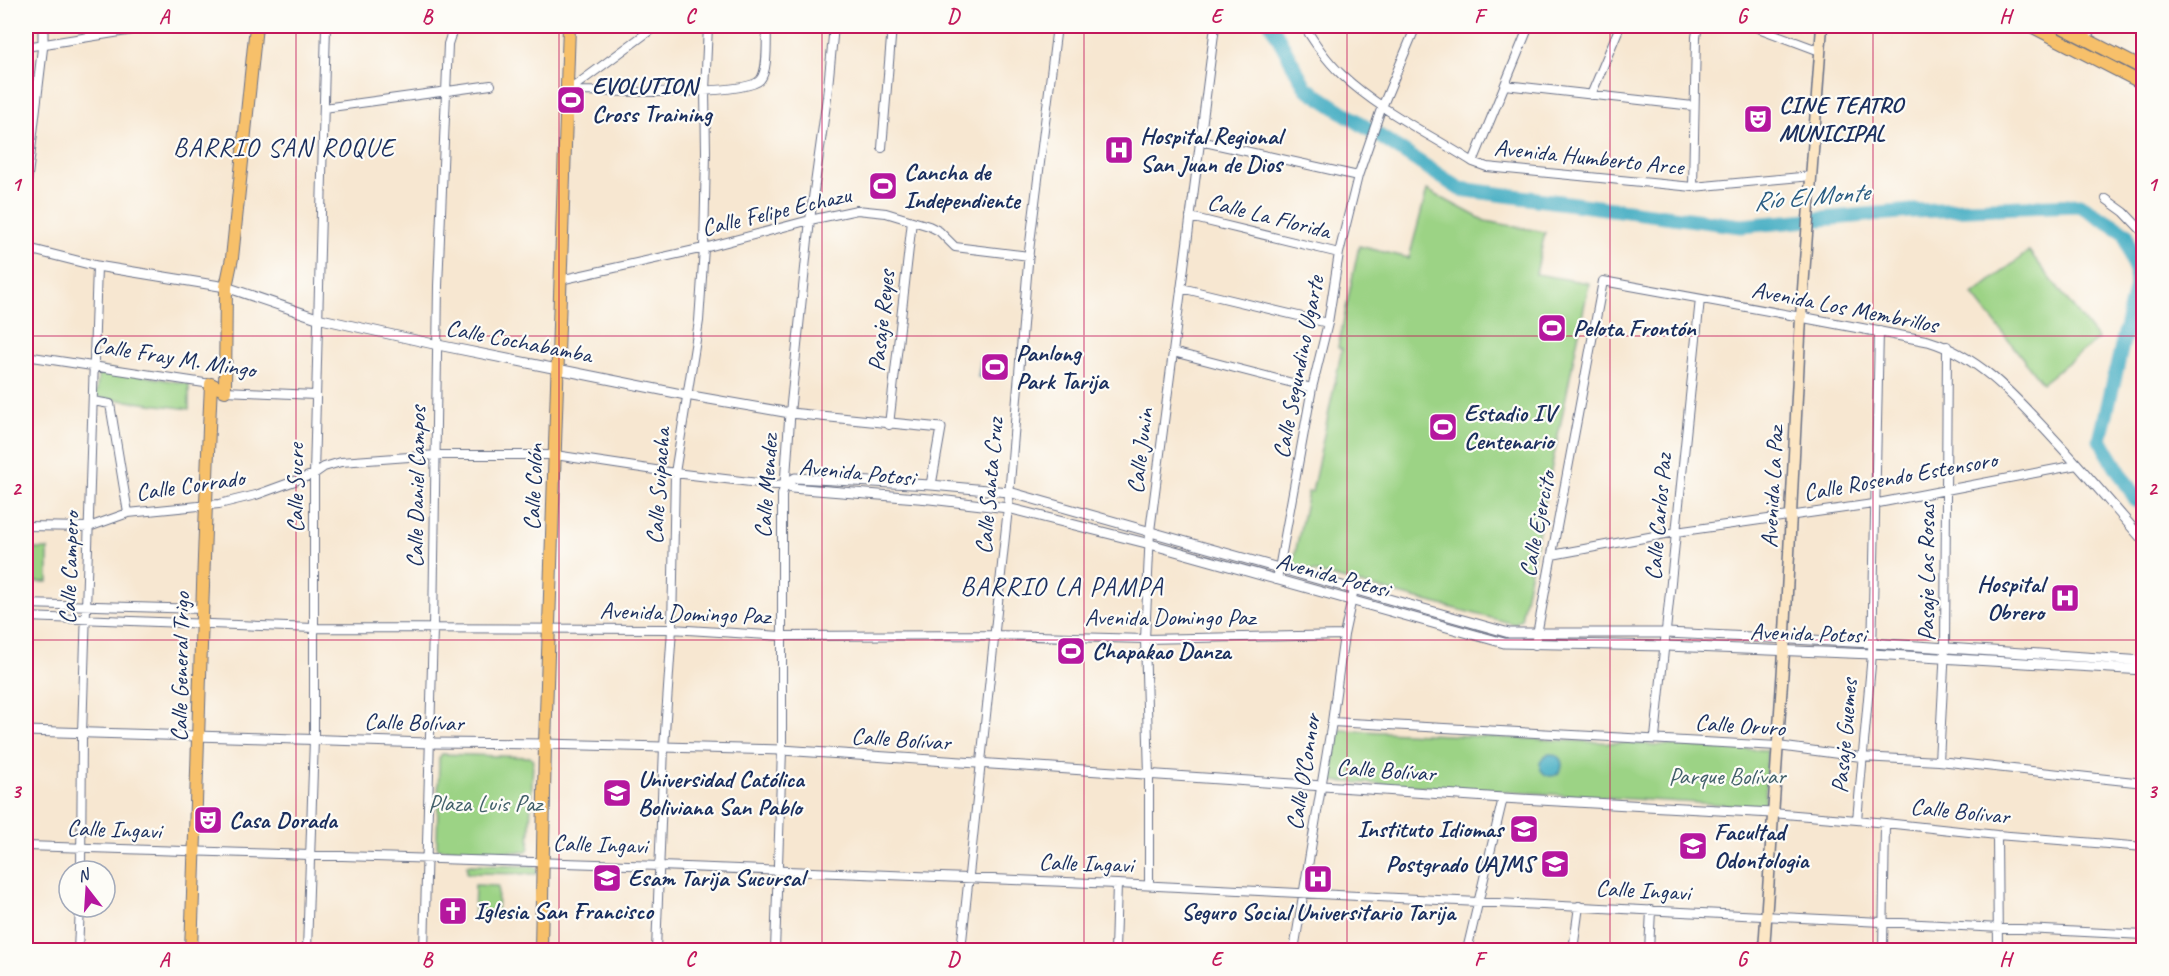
<svg xmlns="http://www.w3.org/2000/svg" width="2169" height="976" font-family="Caveat,sans-serif">
<rect width="100%" height="100%" fill="#fdfcf7"/>
<filter id="ink" filterUnits="userSpaceOnUse"><feTurbulence type="fractalNoise" baseFrequency=".0167" numOctaves="2"/><feDisplacementMap in="SourceGraphic" scale="12" xChannelSelector="R" yChannelSelector="G"/><feConvolveMatrix kernelMatrix="1 2 1 2 8 2 1 2 1" color-interpolation-filters="sRGB"/></filter>
<filter id="wash" filterUnits="userSpaceOnUse"><feTurbulence type="fractalNoise" baseFrequency=".008" numOctaves="4" result="noise"/><feDisplacementMap in="SourceGraphic" scale="24" xChannelSelector="R" yChannelSelector="G"/><feGaussianBlur stdDeviation="1.35" result="paint"/><feColorMatrix in="noise" values="0 0 0 0 0 0 0 0 0 0 0 0 0 0 0 0 0 1.4 0 .05"/><feComposite in="paint" operator="in"/></filter>
<g filter="url(#wash)">
<rect width="100%" height="100%" fill="#f7e7d1"/>
<path fill="#9cd385" stroke="#5c8172" stroke-width="1.5" d="M1427,190L1485,221L1545,232L1536,274L1589,283L1521,619L1514,624L1296,567L1293,563L1308,492H1312L1342,349L1338,347L1359,246L1409,258Z
M2029,251L2098,339L2042,383L1973,295Z
M99,368L189,384V409L96,397Z
M28,549H48V582H27Z
M1340,730L1767,750L1765,807L1330,781Z
M442,754L530,757L533,761L529,848L526,852L439,849L437,846L439,758Z
M467,865L534,866L537,869V874L467,873Z
M475,885L498,886L497,917H474Z"/>
<path fill="#44adc3" stroke="#306e90" stroke-width="1.5" d="M981,358L999,360L996,379L978,377Z
M1540 765a11 11 0 1 1 22 0a11 11 0 1 1-22 0Z"/>
<g fill="none" stroke-linecap="round" stroke-linejoin="round">
<path stroke="#44adc3" stroke-width="15" d="M1272,26L1306,88L1460,189L1741,226L1911,211L2080,205L2126,233L2137,281L2100,440L2137,501L2144,504"/>
</g>
</g>
<g filter="url(#ink)">
<g fill="none" stroke-linecap="round" stroke-linejoin="round">
<g stroke="#686f86" stroke-width="10">
<path id="minor" d="M1304,26C1315,43 1326,60 1341,74C1379,110 1429,134 1473,162L1487,167L1693,187L1812,176
M1753,26L1820,51
M2086,39L2093,26
M26,47L158,26
M1505,85L1693,106
M568,91C598,91 745,97 760,80C769,70 766,39 767,26
M568,91L656,26
M1591,95L1620,26
M324,108L491,85
M1200,141L1358,176
M882,148L892,26
M1473,162L1529,26
M1693,187L1696,37L1698,26
M2106,199L2124,212L2144,233
M1190,217L1339,253
M560,280L704,248L810,220L857,210L886,213L929,226L939,231L955,247L1029,256
M1181,288L1328,323
M1173,352L1312,388
M26,356L211,384
M225,391L315,395
M93,401L110,404L128,513
M790,413L810,220L827,97L834,26
M889,425L912,221
M26,526L89,527L128,513L219,504L256,495L314,474L324,467L341,462L436,455H555L675,473L775,485L785,484L782,495V750L775,950
M1552,555L1676,532L1873,504L2077,465
M1277,580L1312,388L1328,323L1339,253L1358,176L1380,112L1416,26
M26,604L202,609
M26,617L314,628L672,629L781,636L995,635L1145,639L1344,635
M1535,645L1603,281L1801,317
M1332,722L1778,746L1861,757L1939,761L2144,783
M1655,738L1700,299
M1939,761L1945,648L1947,346
M1772,813L1857,820L1997,835L2144,847
M1857,820L1872,654L1879,331
M1997,835L1998,950
M26,846L660,866L1117,884L2144,935
M81,871L82,734L97,266
M1149,885V775L1145,639L1150,531L1215,26
M78,950L80,907
M307,950L314,739V474L326,26
M424,950L433,629L438,286L448,44L454,26
M656,950L664,747L672,629L675,473L699,321L704,248L706,152L705,91L708,26
M961,950L1008,508L1029,251L1057,26
M1115,950L1117,884
M1294,950L1332,722L1344,635L1354,589
M1467,950L1503,798
M1573,950L1579,906
M1649,950L1651,910
M1883,950L1885,823"/>
</g>
<g stroke="#686f86" stroke-width="11">
<path id="tertiary" d="M26,188L43,44V26
M26,248L97,266L226,287L317,318L438,345L686,395L790,413L941,428L931,485
M1801,317L1928,341C1981,357 2016,398 2053,438C2084,471 2113,506 2144,541
M785,484L795,478L931,485L1009,492L1509,633H1667L1872,643L2144,661
M785,484L791,488L930,499L1008,508L1150,544L1504,643L1666,646L1872,654L2144,670
M785,484L790,413
M26,731L429,743L545,744L782,750L1503,798L1772,813"/>
</g>
<g stroke="#686f86" stroke-width="13">
<path id="secondary" d="M1764,950L1784,652L1801,317L1822,26"/>
</g>
<g stroke="#686f86" stroke-width="14">
<path id="primary" d="M191,950C198,762 202,573 211,384L225,391L226,287L232,258L256,26
M541,950L545,744L569,26"/>
</g>
<g stroke="#686f86" stroke-width="14">
<path id="trunk" d="M2031,26L2144,84
M2060,26L2144,69"/>
</g>
<use href="#minor" stroke="#fff" stroke-width="8"/>
<use href="#tertiary" stroke="#fff" stroke-width="9"/>
<use href="#secondary" stroke="#fce6c4" stroke-width="10"/>
<use href="#primary" stroke="#f7c06b" stroke-width="12"/>
<use href="#trunk" stroke="#f7c06b" stroke-width="12"/>
</g>
</g>
<path fill="none" stroke="#c2185b" stroke-width="1.5" stroke-opacity="0.55" d="M296,26V950M559,26V950M822,26V950M1084,26V950M1347,26V950M1610,26V950M1873,26V950M26,336H2144M26,640H2144"/>
<defs>
<g id="stadium-square" transform="scale(1.5)"><rect x="-9" y="-9" width="18" height="18" rx="4" fill="#b5179e" stroke="#fdfcf7"/><path d="M0-5a6.5 5 0 1 0 0 10a6.5 5 0 1 0 0-10ZM-3.5-1.8h7v3.6h-7Z" fill="#fff"/></g>
<g id="theatre-square" transform="scale(1.5)"><rect x="-9" y="-9" width="18" height="18" rx="4" fill="#b5179e" stroke="#fdfcf7"/><path d="M-5-5.5Q0-4 5-5.5V0Q5 5 0 6Q-5 5-5 0ZM-3.3-2.5H-1v1.5H-3.3ZM1-2.5H3.3v1.5H1ZM-2.8 1Q0 5.5 2.8 1Z" fill="#fff"/></g>
<g id="hospital-square" transform="scale(1.5)"><rect x="-9" y="-9" width="18" height="18" rx="4" fill="#b5179e" stroke="#fdfcf7"/><path d="M-5-5h3v3.5h4V-5h3V5h-3V1.5h-4V5h-3Z" fill="#fff"/></g>
<g id="university-square" transform="scale(1.5)"><rect x="-9" y="-9" width="18" height="18" rx="4" fill="#b5179e" stroke="#fdfcf7"/><path d="M0-5L7-2L0 1L-7-2ZM-4 1L0 2.5L4 1V4Q0 6-4 4Z" fill="#fff"/></g>
<g id="church-square" transform="scale(1.5)"><rect x="-9" y="-9" width="18" height="18" rx="4" fill="#b5179e" stroke="#fdfcf7"/><path d="M-1.2-6h2.4v3.5h3.3v2.4h-3.3V6h-2.4V-.1h-3.3v-2.4h3.3Z" fill="#fff"/></g>
</defs>
<g fill-rule="evenodd">
<use href="#stadium-square" x="571" y="100"/>
<use href="#theatre-square" x="1758" y="119"/>
<use href="#hospital-square" x="1119" y="150"/>
<use href="#stadium-square" x="883" y="186"/>
<use href="#stadium-square" x="1552" y="328"/>
<use href="#stadium-square" x="995" y="367"/>
<use href="#stadium-square" x="1443" y="427"/>
<use href="#hospital-square" x="2065" y="598"/>
<use href="#stadium-square" x="1071" y="651"/>
<use href="#university-square" x="617" y="793"/>
<use href="#theatre-square" x="208" y="820"/>
<use href="#university-square" x="1524" y="829"/>
<use href="#university-square" x="1693" y="846"/>
<use href="#university-square" x="1555" y="864"/>
<use href="#university-square" x="607" y="878"/>
<use href="#hospital-square" x="1318" y="879"/>
<use href="#church-square" x="453" y="911"/>
</g>
<g text-anchor="middle" stroke-width="4.5" stroke-linejoin="round" paint-order="stroke">
<g font-size="24" font-weight="bold" fill="#1b2f5e" stroke="#fdfcf7" text-anchor="start">
<text x="592" y="94">EVOLUTION<tspan x="592" dy="28">Cross Training</tspan></text>
<text x="1779" y="113">CINE TEATRO<tspan x="1779" dy="28">MUNICIPAL</tspan></text>
<text x="1140" y="144">Hospital Regional<tspan x="1140" dy="28">San Juan de Dios</tspan></text>
<text x="904" y="180">Cancha de<tspan x="904" dy="28">Independiente</tspan></text>
<text x="1573" y="336">Pelota Frontón</text>
<text x="1016" y="361">Panlong<tspan x="1016" dy="28">Park Tarija</tspan></text>
<text x="1464" y="421">Estadio IV<tspan x="1464" dy="28">Centenario</tspan></text>
<text x="2044" y="592" text-anchor="end">Hospital<tspan x="2044" dy="28">Obrero</tspan></text>
<text x="1092" y="659">Chapakao Danza</text>
<text x="638" y="787">Universidad Católica<tspan x="638" dy="28">Boliviana San Pablo</tspan></text>
<text x="229" y="828">Casa Dorada</text>
<text x="1503" y="837" text-anchor="end">Instituto Idiomas</text>
<text x="1714" y="840">Facultad<tspan x="1714" dy="28">Odontologia</tspan></text>
<text x="1534" y="872" text-anchor="end">Postgrado UAJMS</text>
<text x="628" y="886">Esam Tarija Sucursal</text>
<text x="474" y="919">Iglesia San Francisco</text>
<text x="1318" y="920" text-anchor="middle">Seguro Social Universitario Tarija</text>
</g>
<g font-size="24" fill="#1b2f5e" stroke="#fdfcf7">
<text transform="translate(1589 157) rotate(6)" y="8">Avenida Humberto Arce</text>
<text transform="translate(776 211) rotate(-13)" y="8">Calle Felipe Echazu</text>
<text transform="translate(1269 216) rotate(14)" y="8">Calle La Florida</text>
<text transform="translate(1845 307) rotate(11)" y="8">Avenida Los Membrillos</text>
<text transform="translate(881 321) rotate(-84)" y="8">Pasaje Reyes</text>
<text transform="translate(519 341) rotate(11)" y="8">Calle Cochabamba</text>
<text transform="translate(174 357) rotate(9)" y="8">Calle Fray M. Mingo</text>
<text transform="translate(1298 367) rotate(-79)" y="8">Calle Segundino Ugarte</text>
<text transform="translate(1140 451) rotate(-83)" y="8">Calle Junin</text>
<text transform="translate(857 472) rotate(6)" y="8">Avenida Potosi</text>
<text transform="translate(1900 476) rotate(-10)" y="8">Calle Rosendo Estensoro</text>
<text transform="translate(190 485) rotate(-8)" y="8">Calle Corrado</text>
<text transform="translate(658 486) rotate(-86)" y="8">Calle Suipacha</text>
<text transform="translate(766 486) rotate(-86)" y="8">Calle Mendez</text>
<text transform="translate(989 486) rotate(-85)" y="8">Calle Santa Cruz</text>
<text transform="translate(416 487) rotate(-89)" y="8">Calle Daniel Campos</text>
<text transform="translate(533 487) rotate(-88)" y="8">Calle Colón</text>
<text transform="translate(1772 487) rotate(-87)" y="8">Avenida La Paz</text>
<text transform="translate(295 488) rotate(-90)" y="8">Calle Sucre</text>
<text transform="translate(1658 517) rotate(-85)" y="8">Calle Carlos Paz</text>
<text transform="translate(1537 524) rotate(-79)" y="8">Calle Ejercito</text>
<text transform="translate(69 568) rotate(-88)" y="8">Calle Campero</text>
<text transform="translate(1926 572) rotate(-90)" y="8">Pasaje Las Rosas</text>
<text transform="translate(1333 575) rotate(15)" y="8">Avenida Potosi</text>
<text transform="translate(685 613) rotate(2)" y="8">Avenida Domingo Paz</text>
<text x="1170" y="625">Avenida Domingo Paz</text>
<text transform="translate(1808 633) rotate(2)" y="8">Avenida Potosi</text>
<text transform="translate(180 667) rotate(-89)" y="8">Calle General Trigo</text>
<text transform="translate(414 722) rotate(1)" y="8">Calle Bolívar</text>
<text transform="translate(1740 725) rotate(4)" y="8">Calle Oruro</text>
<text transform="translate(1844 736) rotate(-85)" y="8">Pasaje Guemes</text>
<text transform="translate(901 739) rotate(4)" y="8">Calle Bolívar</text>
<text transform="translate(1386 770) rotate(4)" y="8">Calle Bolívar</text>
<text transform="translate(1303 772) rotate(-81)" y="8">Calle O'Connor</text>
<text transform="translate(1960 811) rotate(6)" y="8">Calle Bolivar</text>
<text transform="translate(114 829) rotate(2)" y="8">Calle Ingavi</text>
<text transform="translate(600 844) rotate(2)" y="8">Calle Ingavi</text>
<text transform="translate(1086 863) rotate(2)" y="8">Calle Ingavi</text>
<text transform="translate(1643 890) rotate(3)" y="8">Calle Ingavi</text>
</g>
<g font-size="24" fill="#42606a" stroke="#fdfcf7">
<text x="1727" y="784">Parque Bolívar</text>
<text x="485" y="811">Plaza Luis Paz</text>
</g>
<g font-size="26" letter-spacing="1.5" fill="#1b2f5e" stroke="#fdfcf7">
<text x="284" y="156">BARRIO SAN ROQUE</text>
<text x="1062" y="595">BARRIO LA PAMPA</text>
</g>
<g font-size="26" font-style="italic" fill="#295b81" stroke="#fdfcf7">
<text transform="translate(1811 196) rotate(-5)" y="9">Río El Monte</text>
</g>
</g>
<rect width="2169" height="976" fill="none" stroke="#fdfcf7" stroke-width="66"/>
<g transform="translate(87 889) rotate(343)"><circle r="28" fill="#fdfcf7" stroke="#a3aaba" stroke-width="1.5"/>
<path d="M0-4.5L10 22L0 15L-10 22Z" fill="#b5179e"/>
<text y="-9" font-size="16" font-weight="bold" text-anchor="middle" fill="#1b2f5e">N</text>
</g>
<rect x="33" y="33" width="2103" height="910" fill="none" stroke="#c2185b" stroke-width="2"/>
<g font-size="20" text-anchor="middle" font-weight="bold" fill="#c2185b">
<text x="164" y="23">A</text>
<text x="427" y="23">B</text>
<text x="690" y="23">C</text>
<text x="953" y="23">D</text>
<text x="1216" y="23">E</text>
<text x="1479" y="23">F</text>
<text x="1742" y="23">G</text>
<text x="2005" y="23">H</text>
<text x="16" y="191">1</text>
<text x="2152" y="191">1</text>
<text x="16" y="495">2</text>
<text x="2152" y="495">2</text>
<text x="16" y="798">3</text>
<text x="2152" y="798">3</text>
<text x="164" y="966">A</text>
<text x="427" y="966">B</text>
<text x="690" y="966">C</text>
<text x="953" y="966">D</text>
<text x="1216" y="966">E</text>
<text x="1479" y="966">F</text>
<text x="1742" y="966">G</text>
<text x="2005" y="966">H</text>
</g>
</svg>
